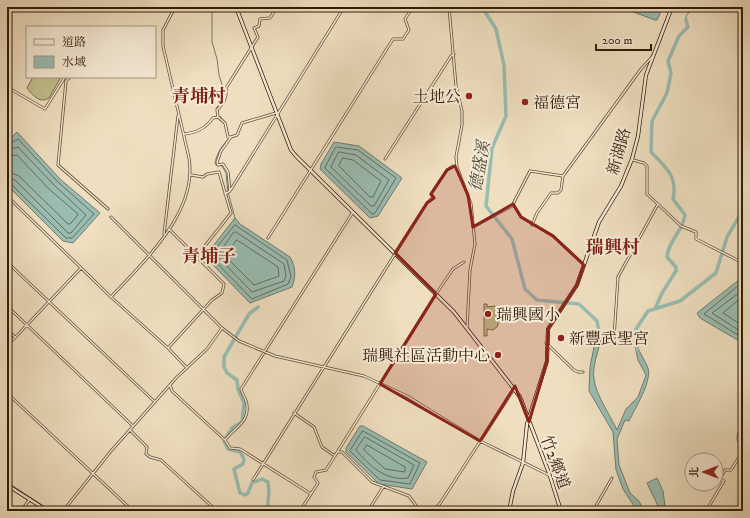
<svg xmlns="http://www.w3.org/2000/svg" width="750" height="518" font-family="'IM FELL DW Pica','Noto Serif TC',serif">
<rect width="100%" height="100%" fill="#efdfc0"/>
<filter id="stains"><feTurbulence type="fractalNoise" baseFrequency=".005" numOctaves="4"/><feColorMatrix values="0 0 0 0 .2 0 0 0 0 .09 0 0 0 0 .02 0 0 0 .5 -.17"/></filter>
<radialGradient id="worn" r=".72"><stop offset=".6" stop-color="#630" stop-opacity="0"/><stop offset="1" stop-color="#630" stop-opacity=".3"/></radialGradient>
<path fill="#c0c08d" stroke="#786e4a" d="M33,77H61L49,98C39,104 33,95 27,88Z
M484,304H487V307L495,306L498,310V326L493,330L487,329V336H484Z"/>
<path fill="#9abdb2" stroke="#707c6e" d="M620,7H663L657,20H655Z
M17,132L60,179L100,213L73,243L63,241L7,185V142Z
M334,142L359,146L402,178L378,216L370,218L320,169L321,164Z
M235,218L240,224L290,257C296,267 296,277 292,287L250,303L207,259L206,255Z
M740,279L743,282V341L741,342L700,318L697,313Z
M600,334L601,340C598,352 592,367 594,379C596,395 610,415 617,430L626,409L638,397L646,375L638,360L635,346H637C640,353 645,361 648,368C652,382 635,408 629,421L625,420L617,439L619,465L630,493L639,501L644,511L636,509L623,489L616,470L613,432L589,391L590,367L594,347Z
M360,426H363L427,462L412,489L379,484L346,452V448Z
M657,478L663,491L665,506H658L647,483Z"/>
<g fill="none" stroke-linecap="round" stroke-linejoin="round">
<path stroke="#656c5d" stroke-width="1" d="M7,145L18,139L58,182L94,214L72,238H66L11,184L7,183
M336,147L358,150L396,178L375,213L372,214L325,168Z
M7,150L18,147L54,185L86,215L71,233H68L15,180L7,178
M339,152L356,155L389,180L374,206H371L331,167Z
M7,156L17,155L50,190L77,213L78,215L70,224H68L19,176L7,171
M343,158L353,160L381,181L373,197H370L339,166Z
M235,225L287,260L291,277L288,284L252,299L211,257V255Z
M236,232L284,264L286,276L284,281L252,292L217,256L233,233Z
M237,240L278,267L279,276L254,285L225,256Z
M743,285H739L704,314L743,338
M743,290L712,313L743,333
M743,296L723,313L743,326
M363,431L420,463L410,484L380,480L350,451Z
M365,437L414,465L408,478C385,481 370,466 356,450Z
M367,445L405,467V472L385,469L364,450Z"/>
<path stroke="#707c6e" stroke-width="1" d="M212,7V42L217,59L219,75L225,94
M686,20V16L693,7
M216,108L222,102
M221,165L226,173L228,192L235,218
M218,166L215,164C216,154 222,146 229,138L227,127L220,116
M7,482L51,511"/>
<path stroke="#9abdb2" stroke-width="3.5" d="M482,7L496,29L504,65L506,116L492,148L486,206L512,239L525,289L537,300L579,304L597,321L600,338
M258,307L249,314L224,357V367L227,373L237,380L238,389L244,403L242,422L232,428L224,441L228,449L240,452L244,459L243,464L234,469L240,493L245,495L248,493L252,483L262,479L268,482L269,493L267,511
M655,309L662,293L676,271V267L667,257C668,241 683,231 685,215L673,199C678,177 666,167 651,152L652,121L667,93L671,73L668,61L679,36L688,27L686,20
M637,350L636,329L648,311L680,301L716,273L727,237L743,210"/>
<g stroke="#604c36" stroke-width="3">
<path id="street" d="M449,7L456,86L462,111V125L456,157L457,167L471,204L475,244L470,270L467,328
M70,77L66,81L58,165L108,209
M7,87L45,109L65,77
M218,117L217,110C224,103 227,98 226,88L258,37L254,28L259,26L260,19L270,18L277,7
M184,134C196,133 206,128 213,118L218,117L225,123L228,137H230
M385,159L451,56L454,54
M633,160L644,163L647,166V194L681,226L696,232V239L741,262L743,258
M191,175L203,177L207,174L219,172L231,213L197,256
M230,191L228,172L223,164L218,165L217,162L221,151L231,137L237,135L242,123L276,113
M225,194L230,191L344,7
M7,196L111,297L168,348L187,368
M513,204L521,217L553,236L583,264
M111,217L222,328L239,341L275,356L364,376L407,396L480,441L549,475
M532,225L537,213L551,193H558L561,190L563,176
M473,227L512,206L530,171L563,176L641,69L652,57
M164,234L178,116
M268,238L393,39H403L409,30L405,19L413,7
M7,262L155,402
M111,297C144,261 198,212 189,158L163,46V30L175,7
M7,306L133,426
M7,330L15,337
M614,338L618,277L658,204
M546,343L574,370L578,372H583
M7,346L81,268
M168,348L212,300L222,293L224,284L169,229
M170,385L172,391L225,440
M7,393L133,511
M294,413L314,427L322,447L335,456
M743,426C738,433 735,441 743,446
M130,430L147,447L146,454L150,457L161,460L217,511
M338,452H342L372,482L409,496L420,511
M253,480L427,203L433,197L431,194L447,170L453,166L457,167
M311,494L240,449L230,448L225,440C235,427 252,421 246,401C245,397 242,394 241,389L353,212
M21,511L30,499
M63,511L111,451L177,377L207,349L222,328
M300,511L318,483L314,477L316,472L326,470L436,294L453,269L464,262
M368,511L383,487
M434,511L441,502L514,389
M593,511L612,478
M706,511L724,481L720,479L725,470H731L743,451
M733,511L743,506"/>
</g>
<g stroke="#301b08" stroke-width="4">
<path id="secondary" d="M236,7L291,150L296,156L454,312L514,389L520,397L549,473L561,511
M7,485L48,511
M509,511L513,491L523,463L527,424L547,361L548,329L577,285L599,222L621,186L632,159L638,136L646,75L672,7"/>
</g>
<use href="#street" stroke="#f5ead6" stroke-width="1.5"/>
<use href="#secondary" stroke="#f5ead6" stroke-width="2.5"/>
</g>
<path fill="#8f2418" fill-opacity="0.2" stroke="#8f2418" stroke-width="3" stroke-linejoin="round" d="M455,166L468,195L473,227L513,204L521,217L553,236L584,265L577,285L548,329L547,361L529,422L515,386L480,441L380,384L436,294L395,253L427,203L434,198L431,194L447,170Z"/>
<g fill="#8f2418" stroke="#f5ead6" stroke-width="1.5">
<circle cx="469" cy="96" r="4"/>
<circle cx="525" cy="102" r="4"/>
<circle cx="488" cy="314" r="4"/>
<circle cx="561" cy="338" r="4"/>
<circle cx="498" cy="355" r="4"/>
</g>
<g text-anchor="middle" stroke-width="4" stroke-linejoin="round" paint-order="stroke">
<g font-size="16" fill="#301b08" stroke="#f5ead6" text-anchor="start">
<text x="461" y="102" text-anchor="end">土地公</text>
<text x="533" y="108">福德宮</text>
<text x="496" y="320">瑞興國小</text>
<text x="569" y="344">新豐武聖宮</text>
<text x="490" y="361" text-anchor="end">瑞興社區活動中心</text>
</g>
<g font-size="16" fill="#301b08" stroke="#f5ead6">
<text transform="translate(618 151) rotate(-74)" y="6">新湖路</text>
<text transform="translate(556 462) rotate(70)" y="6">竹2鄉道</text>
</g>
<g font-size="17" font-style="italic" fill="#504c3b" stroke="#f5ead6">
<text transform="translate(479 166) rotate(-80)" y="6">德盛溪</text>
</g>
<g font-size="18" font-weight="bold" fill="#7a1f14" stroke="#f5ead6">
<text x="199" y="102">青埔村</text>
<text x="613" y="253">瑞興村</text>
<text x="209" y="262">青埔子</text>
</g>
</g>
<rect width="750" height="518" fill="none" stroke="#efdfc0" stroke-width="24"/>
<rect x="8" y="8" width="734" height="502" fill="none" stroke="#301b08" stroke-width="2"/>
<rect x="12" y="12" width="726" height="494" fill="none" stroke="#301b08"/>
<rect x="26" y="26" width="130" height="52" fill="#f5ead6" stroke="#a69784"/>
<rect x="34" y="39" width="20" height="6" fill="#f5ead6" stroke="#a69784"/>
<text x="62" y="46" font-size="12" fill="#301b08">道路</text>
<rect x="34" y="56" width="20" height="12" fill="#9abdb2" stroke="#a69784"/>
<text x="62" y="66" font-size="12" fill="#301b08">水域</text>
<g transform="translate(704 472) rotate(270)"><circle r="19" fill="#f5ead6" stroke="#a69784"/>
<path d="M0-3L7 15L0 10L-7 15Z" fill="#8f2418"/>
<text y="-6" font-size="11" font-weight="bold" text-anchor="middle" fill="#301b08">北</text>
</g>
<path d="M596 44v6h55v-6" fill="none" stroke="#301b08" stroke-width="2"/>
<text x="602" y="44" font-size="12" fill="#301b08" stroke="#f5ead6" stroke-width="3" paint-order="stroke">200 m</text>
<rect width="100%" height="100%" filter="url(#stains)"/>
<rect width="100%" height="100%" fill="url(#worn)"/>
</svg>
